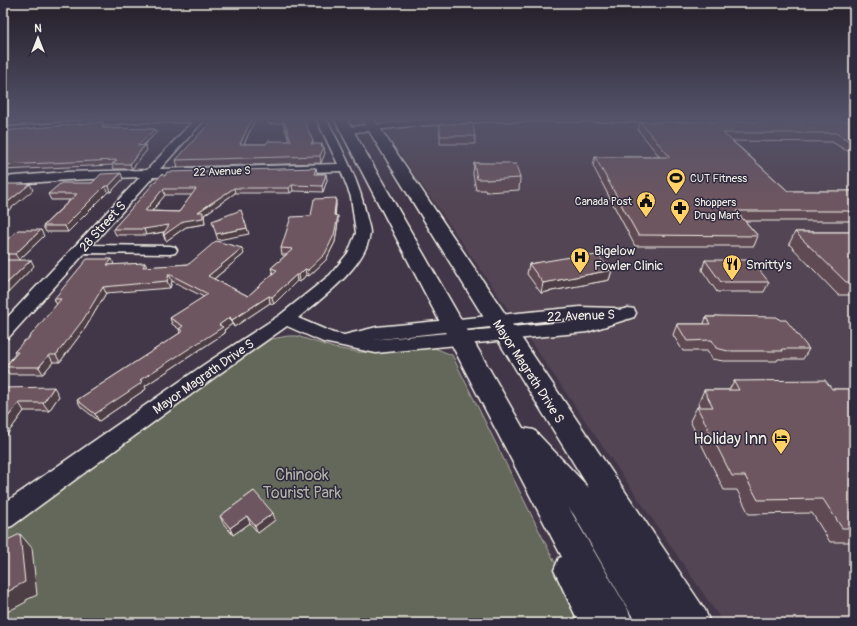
<svg xmlns="http://www.w3.org/2000/svg" width="857" height="626" font-family="Pangolin,sans-serif">
<rect width="100%" height="100%" fill="#423748"/>
<filter id="ink" filterUnits="userSpaceOnUse"><feTurbulence type="fractalNoise" baseFrequency=".025" numOctaves="2"/><feDisplacementMap in="SourceGraphic" scale="8" xChannelSelector="R" yChannelSelector="G"/><feConvolveMatrix kernelMatrix="1 2 1 2 8 2 1 2 1" color-interpolation-filters="sRGB"/></filter>
<g filter="url(#ink)">
<path fill="#524453" d="M449,118L854,119V623H724L722,621L562,387L379,123Z"/>
<path fill="#64685a" stroke="#acaca1" d="M288,336H297L334,348L358,352L383,353L432,347L452,355L585,623H3V522L266,340Z"/>
<g fill="none" stroke-linecap="round" stroke-linejoin="round">
<g stroke="#f4f1e8" stroke-width="3">
<path id="minor" d="M119,118H206L160,169L338,164L316,118H326C343,151 360,182 367,219C368,223 370,229 370,233C366,267 322,298 298,318L333,333L344,335L377,327L580,307L614,308L620,310L628,308L634,309L636,313L634,317L587,332L376,353L323,342L287,326L219,374L12,526L3,529V504L205,364L280,315L330,275L348,253L356,233L351,197L341,171L153,177L92,245L170,246L175,247L177,250L175,253L170,254L85,253L9,337L3,339V322L140,177L67,180L3,185V177L67,172L147,170L192,122H137L3,134V128ZM580,317L594,318L586,320L372,340Z
M450,118H854V122L493,121L411,126L347,133L342,130L347,127Z"/>
</g>
<g stroke="#f4f1e8" stroke-width="3">
<path id="major" d="M334,118H346L523,428L534,430L589,488L361,118H373L705,610L710,623H636L574,515L569,508L628,610L633,623H579L554,570L559,558L562,557Z"/>
</g>
<use href="#minor" fill="#2f2a3d" fill-rule="evenodd"/>
<use href="#major" fill="#2f2a3d" fill-rule="evenodd"/>
</g>
<path fill="#5f4a53" stroke="#f4f1e8" fill-rule="evenodd" d="M256,118L244,144H266L289,141L283,123L269,124L267,118H294L313,141V144L323,147L325,153L321,163L178,167L176,160Z
M103,122L104,128L155,129L156,133L144,145L147,150L132,169H114L112,165L3,170V131Z
M640,122L854,124V155L832,142L733,141L788,191H854V221H745L758,236L754,246H635L593,166L595,157H660L638,130Z
M440,124L475,136V144H440Z
M474,163L511,164L520,178L519,190L486,192L485,190H476L473,174Z
M316,168L317,174H326L327,180L323,192L293,191L290,193H235L204,215L205,224L186,227L166,241L165,240L163,234L164,232L146,235H116L113,229L165,176ZM165,195H192L179,212L152,211Z
M123,179L111,192H108L68,232H46L43,226L70,200H51L48,194L92,183Z
M336,204L335,215L338,222L335,242L326,260L309,276L306,275L300,282L297,281L274,304L270,303L234,327L232,324L224,330L225,333L145,386L146,389L99,421L81,407L77,400L180,333L179,329L172,324L170,318L204,297L172,281L170,288L106,293L86,327L60,362H53L43,374H9L5,367L15,354L14,352L27,340L57,305L54,299L114,265L145,263L147,267L189,264L244,254L214,279L248,296L273,274L271,268L286,255H282L281,248L311,216Z
M795,232H854V295H838L789,244Z
M44,236L19,260L34,266L3,298V243Z
M590,256L612,270L609,280L541,293L527,274L529,264Z
M705,260L769,282L764,292H717L702,270Z
M715,316L780,320L809,349L803,359H778L777,361H723L712,359L707,351H683L673,335L677,324H704L706,317H714Z
M734,381L832,389H854V542H830L812,513L749,514L737,490H724L690,421L697,407H699L698,404L704,390H729Z
M3,388L59,396L49,411H24L3,440Z
M254,491L275,520L258,533L250,523L233,535L223,523L220,516Z"/>
<path fill="#4d3c44" stroke="#f4f1e8" d="M52,118H104L3,126V122Z
M252,118H256L241,150L240,144Z
M268,118H282L283,123L269,124Z
M155,129L156,133L138,150L137,146Z
M322,144L323,149L324,147L325,153L321,163L320,156L321,147Z
M145,145L147,150L132,169L130,164Z
M316,168L317,173L314,180V174Z
M121,173L123,179L111,192L109,186Z
M326,174L327,180L323,192L322,186Z
M30,184L33,190L3,215V206Z
M292,185L293,191L290,193L289,188Z
M105,186L108,192L68,232L65,226Z
M234,188L235,193L204,215L205,224L186,227L166,241L164,235L169,231L146,235L144,229L198,212Z
M163,189L165,195L147,217L145,211Z
M336,198V204L335,221L334,215Z
M338,216V222L335,242L326,260L309,276L308,270Z
M247,228L249,234L218,240L216,234Z
M41,230L44,236L19,260L15,254Z
M242,248L244,254L210,282L208,276Z
M112,259L114,265H107Z
M31,260L34,266L3,298V287Z
M305,269L306,275L300,282L299,275Z
M612,270L609,280L541,293L543,283Z
M169,274L172,281L170,288L167,281Z
M296,275L297,281L274,304L272,297Z
M103,287L106,293L86,327L60,362L56,355Z
M269,296L270,303L234,327L232,320Z
M230,317L232,324L224,330L225,333L145,386L146,389L99,421L95,414L140,380Z
M49,355L53,362L43,374L39,367Z
M54,387L59,396L49,411L43,403Z
M19,403L24,411L3,440V423Z
M273,513L275,520L258,533L255,526Z
M247,516L250,523L233,535L230,528Z
M20,534L32,548L37,595L26,600V602L3,614V594L13,588Z"/>
<path fill="#6e5661" stroke="#f4f1e8" fill-rule="evenodd" d="M3,118H52L3,122Z
M214,118H252L240,144H266L268,141H291L283,118H303L313,141L311,144H322L321,147H324L320,156L176,160Z
M849,121L854,124V144L836,133H723L788,191H854V211H736L758,236L638,235L595,157H670L640,122Z
M103,122L102,128L155,129L137,146L145,145L130,164H112L117,160L3,165V131Z
M440,124H473L475,136H440Z
M474,163H510L511,164H516L520,178L486,180V179H477Z
M316,168L314,174H326L322,186L292,185L289,188H234L198,212H203V218L184,221L164,235L163,234L169,225L144,229H113L162,174L165,176L167,172ZM163,189H196L179,212L145,211Z
M121,173L109,186H105L65,226H43L77,194H48L61,183H92L101,174Z
M3,184H30L3,206Z
M336,198L334,215L338,216L334,235L325,254L308,270L305,269L299,275H296L272,297L269,296L232,320L230,317L219,325L223,327L140,380L143,382L95,414L77,400L183,331L179,329L183,326L170,318L208,294L169,274L167,281L103,287L83,320L56,355H49L39,367H5L18,352H14L25,340H27L61,299H54L87,259H112L107,265L145,263L143,267L189,264L216,241L242,248L208,276L248,296L277,270L271,268L293,249L281,248L291,217L311,216L314,199Z
M241,210L247,228L216,234L212,221Z
M18,230H41L15,254H3V243Z
M795,232H854V282H846Z
M588,254L590,256L597,255L612,270L543,283L529,264Z
M3,260H31L3,287Z
M705,260H751L769,282H721Z
M715,316L777,317L780,320H786L809,349H782L783,351H728L716,348L712,340L687,341L677,324H710L706,317H715Z
M825,380L832,389H854V528H842L823,499L758,500L745,476H732L697,407H713L704,390H739L734,381Z
M54,387L43,403H19L3,423V388Z
M254,491L273,513L255,526L247,516L230,528L220,516Z
M20,534L25,582L13,588V589L3,594V542Z"/>
</g>
<linearGradient id="sky" x2="0" y2="1"><stop stop-color="#241e28"/><stop offset="0.58" stop-color="#54536a"/><stop offset="1" stop-color="#54536a" stop-opacity="0"/></linearGradient>
<rect width="857" height="205" fill="url(#sky)"/>
<defs>
<g id="stadium-pin" transform="scale(1)"><path d="M0 17L-7.5 6A9.5 9.5 0 1 1 7.5 6Z" fill="#ffd166" stroke="#2f2a3d"/><path d="M0-5a6.5 5 0 1 0 0 10a6.5 5 0 1 0 0-10ZM-3.5-1.8h7v3.6h-7Z" fill="#111"/></g>
<g id="civic-pin" transform="scale(1)"><path d="M0 17L-7.5 6A9.5 9.5 0 1 1 7.5 6Z" fill="#ffd166" stroke="#2f2a3d"/><path d="M-.6-6.5H3V-4.5H.6V-3L4-1V1h2V6H-6V1h2V-1L-.6-3ZM-1.2 2.5V6h2.4V2.5Z" fill="#111"/></g>
<g id="pharmacy-pin" transform="scale(1)"><path d="M0 17L-7.5 6A9.5 9.5 0 1 1 7.5 6Z" fill="#ffd166" stroke="#2f2a3d"/><path d="M-2-6h4v4h4v4h-4v4h-4v-4h-4v-4h4Z" fill="#111"/></g>
<g id="hospital-pin" transform="scale(1)"><path d="M0 17L-7.5 6A9.5 9.5 0 1 1 7.5 6Z" fill="#ffd166" stroke="#2f2a3d"/><path d="M-5-5h3v3.5h4V-5h3V5h-3V1.5h-4V5h-3Z" fill="#111"/></g>
<g id="restaurant-pin" transform="scale(1)"><path d="M0 17L-7.5 6A9.5 9.5 0 1 1 7.5 6Z" fill="#ffd166" stroke="#2f2a3d"/><path d="M-5-6h1v4h1v-4h1v4h1v-4h1v5L-1.5 .5V6h-2V.5L-5-1ZM5-6V6H3V1.5H1.5Q1.5-4 5-6Z" fill="#111"/></g>
<g id="hotel-pin" transform="scale(1)"><path d="M0 17L-7.5 6A9.5 9.5 0 1 1 7.5 6Z" fill="#ffd166" stroke="#2f2a3d"/><path d="M-6-4.5h1.5V1H6V5H4.5V3h-9V5H-6ZM-4 0a1.8 1.8 0 1 1 3.6 0ZM.5 0V-2.5h3Q6-2.5 6 0Z" fill="#111"/></g>
</defs>
<g fill-rule="evenodd">
<use href="#stadium-pin" x="676" y="178"/>
<use href="#civic-pin" x="646" y="201"/>
<use href="#pharmacy-pin" x="680" y="208"/>
<use href="#hospital-pin" x="580" y="257"/>
<use href="#restaurant-pin" x="732" y="264"/>
<use href="#hotel-pin" x="781" y="438"/>
</g>
<g text-anchor="middle" stroke-width="3" stroke-linejoin="round" paint-order="stroke">
<g font-size="11" fill="#f4f1e8" stroke="#2f2a3d">
<text transform="translate(222 171) rotate(-2)" y="4">22 Avenue S</text>
</g>
<g font-size="11" fill="#f4f1e8" stroke="#2f2a3d" text-anchor="start">
<text x="690" y="182">CUT Fitness</text>
<text x="632" y="205" text-anchor="end">Canada Post</text>
<text x="694" y="206">Shoppers<tspan x="694" dy="13">Drug Mart</tspan></text>
</g>
<g font-size="13" fill="#f4f1e8" stroke="#2f2a3d">
<text transform="translate(102 226) rotate(-48)" y="5">28 Street S</text>
<text transform="translate(581 315) rotate(-2)" y="5">22 Avenue S</text>
<text transform="translate(529 371) rotate(57)" y="5">Mayor Magrath Drive S</text>
<text transform="translate(203 376) rotate(-35)" y="5">Mayor Magrath Drive S</text>
</g>
<g font-size="13" fill="#f4f1e8" stroke="#2f2a3d" text-anchor="start">
<text x="594" y="255">Bigelow<tspan x="594" dy="15">Fowler Clinic</tspan></text>
<text x="746" y="269">Smitty's</text>
</g>
<g font-size="16" fill="#f4f1e8" stroke="#2f2a3d" text-anchor="end">
<text x="767" y="444">Holiday Inn</text>
</g>
<g font-size="16" fill="#b3b3a8" stroke="#2f2a3d">
<text x="302" y="480">Chinook<tspan x="302" dy="18">Tourist Park</tspan></text>
</g>
</g>
<rect width="857" height="626" fill="none" stroke="#2f2a3d" stroke-width="16"/>
<rect x="8" y="8" width="841" height="610" fill="none" stroke="#f4f1e8" stroke-width="1.5" filter="url(#ink)"/>
<g transform="translate(38 38)" stroke="#2f2a3d" stroke-width="3" paint-order="stroke">
<path d="M0-3L7 15L0 10L-7 15Z" fill="#f4f1e8"/>
<text y="-6" font-size="11" font-weight="bold" text-anchor="middle" fill="#f4f1e8">N</text>
</g>
</svg>
